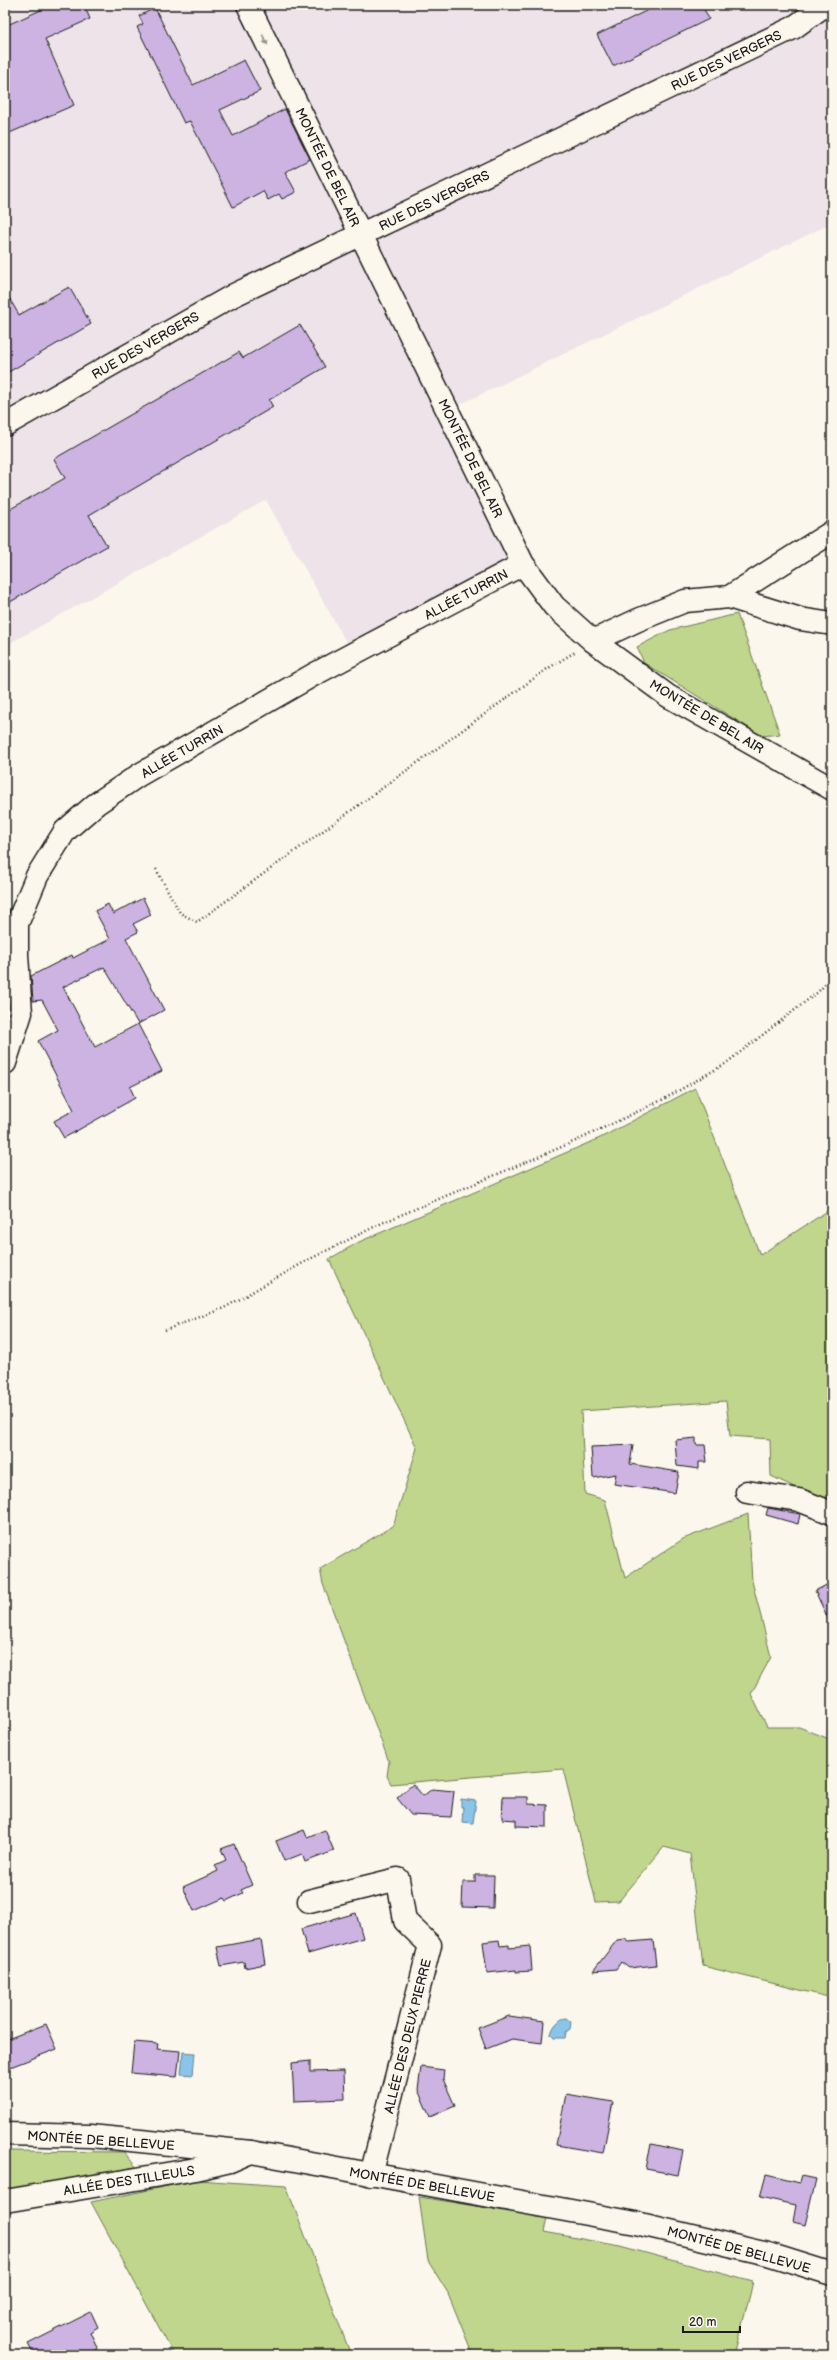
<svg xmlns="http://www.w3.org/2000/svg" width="837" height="2360" font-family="'Balsamiq Sans',sans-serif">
<rect width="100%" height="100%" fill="#fbf7ec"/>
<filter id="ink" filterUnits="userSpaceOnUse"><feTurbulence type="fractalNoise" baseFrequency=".025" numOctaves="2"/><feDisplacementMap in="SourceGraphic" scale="8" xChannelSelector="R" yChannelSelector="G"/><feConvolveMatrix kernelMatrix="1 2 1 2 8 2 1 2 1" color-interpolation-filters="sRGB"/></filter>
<g filter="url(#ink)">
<path fill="#ede3e9" d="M5,5H824L832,11V223L459,405L529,547L495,569L349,647L266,500L5,646Z"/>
<path fill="#c0d68d" stroke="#6e7954" d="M737,614L780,734L762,736L644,663L637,647L670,630Z
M695,1088L760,1255L832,1208V1505L771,1476L770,1439L730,1436L726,1401L581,1411L585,1494L605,1500L625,1578L683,1539L748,1514L752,1581L771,1657L751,1694L767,1727H799L832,1740V1998L703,1966L690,1854L664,1847L619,1901L596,1902L563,1769L391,1784L387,1776L389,1762L323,1584L320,1569L393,1526L417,1448L329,1259L359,1242L600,1138Z
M5,2151L124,2152L136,2167L5,2192Z
M197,2180L286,2186L351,2355H174L91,2202Z
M419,2197L547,2217L544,2232L620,2246L753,2282L734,2355H473L448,2293L428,2261Z"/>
<path fill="#8bc4e9" stroke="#5f8197" d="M461,1799L476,1801L473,1823L462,1822L463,1807H461Z
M566,2018L571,2022L570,2029L566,2032L565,2038H554L551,2035C551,2029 559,2018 566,2018Z
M183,2052L195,2053L193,2075L181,2074Z"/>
<path fill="#ccb3e2" stroke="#1c1c1c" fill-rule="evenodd" d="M52,5H84L90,19L45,39L74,105L5,135V26Z
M658,5H702L709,19L613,66L597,35Z
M155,8L193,85L244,60L260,91L220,110L233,136L285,109L310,159L285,172L296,192L282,199L279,194L268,200L263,191L233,207L190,121L184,123L137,27L143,24L139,16Z
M69,287L91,324L5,374V291L19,315Z
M300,325L325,367L269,400L273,407L89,515L107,546L5,605V512L65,478L54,459L239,352L243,358Z
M143,898L151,915L133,924L138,932L126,938L164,1010L138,1024L162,1071L130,1087L135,1098L64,1138L54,1121L74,1110L38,1041L58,1030L42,1000L33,1001L31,976L72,955L73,958L110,939L95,911L108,904L113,914ZM104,967L138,1024L95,1047L63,987Z
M696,1438V1445H705L707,1462H699V1469L677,1466L675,1440Z
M633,1445L630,1464L679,1472L675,1493L614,1484L616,1474L593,1478L591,1447Z
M768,1508L800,1514L798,1524L766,1515Z
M832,1582V1627L815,1591Z
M413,1784L423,1796L432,1789L454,1791L451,1817L411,1815L397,1798Z
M503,1797H528V1804L547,1805V1827L516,1826V1820L502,1819Z
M304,1830L307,1837L325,1830L334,1851L305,1862L302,1854L284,1861L276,1841Z
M234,1844L252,1885L241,1890L243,1893L226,1901L224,1898L194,1911L183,1887L218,1871L215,1865L226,1860L221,1849Z
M475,1875H494L493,1908L462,1907L463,1882H475Z
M356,1913L363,1938L308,1954L301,1929Z
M261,1939L265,1964L245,1968L244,1962L221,1966L217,1947Z
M625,1939L629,1942L653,1940L656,1965L629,1968L621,1962L616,1969L593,1971L617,1940Z
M499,1940L500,1946L509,1945V1948L530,1946L532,1971L516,1972V1970L487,1973L483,1942Z
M509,2016L544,2021L542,2043L512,2039L486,2049L478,2028Z
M46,2024L57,2049L5,2069V2040Z
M134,2042L158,2044L157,2049L180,2051L177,2077L131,2073Z
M310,2061V2072L344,2071L345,2099L294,2101L292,2063Z
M421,2067L444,2070L443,2079L455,2106L430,2117L418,2090Z
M566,2094L613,2102L603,2153L556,2145Z
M651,2144L683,2151L678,2175L646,2169Z
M766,2175L800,2183L802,2176L816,2179L805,2225L793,2222L796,2205L760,2197Z
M91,2312L98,2327L90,2332L98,2349L86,2355H34L28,2344Z"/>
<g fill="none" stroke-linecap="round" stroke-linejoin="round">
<g stroke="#1c1c1c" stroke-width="25">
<path id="minor" d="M248,5L523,564L554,606L593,641L668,696L832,789
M5,425L234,295L793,28L825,5
M729,597L800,619L832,624
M593,641L638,620L685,601L729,597L832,532
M5,1063L21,1013L17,955V924L37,876L65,831L96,804L139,775L313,675L523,564
M747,1492L799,1500L832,1513
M309,1901L398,1879L405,1921L430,1945L371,2175
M5,2201L196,2169L230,2161L251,2152"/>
</g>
<g stroke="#1c1c1c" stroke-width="25">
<path id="secondary" d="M5,2134L90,2136L251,2152L636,2223L768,2254L832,2274"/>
</g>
<path stroke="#1c1c1c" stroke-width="2.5" stroke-dasharray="1 3" stroke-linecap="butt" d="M156,869L180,913L197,922L547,669L575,652
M165,1330L224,1308L308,1260L382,1223L578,1140L664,1099L725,1064L818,992L832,977"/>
<use href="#minor" stroke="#fbf7ec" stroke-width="22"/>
<use href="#secondary" stroke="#fbf7ec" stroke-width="22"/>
</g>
<defs><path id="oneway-solid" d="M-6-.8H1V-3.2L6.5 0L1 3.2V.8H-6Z"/></defs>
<use fill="#97948e" href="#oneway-solid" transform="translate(265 40) rotate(64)"/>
</g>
<g text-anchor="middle" stroke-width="3.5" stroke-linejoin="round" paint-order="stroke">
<g font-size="13" fill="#1c1c1c" stroke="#fbf7ec">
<text transform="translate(726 60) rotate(-26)" y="5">RUE DES VERGERS</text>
<text transform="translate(328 167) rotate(64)" y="5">MONTÉE DE BEL AIR</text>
<text transform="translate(434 200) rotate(-26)" y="5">RUE DES VERGERS</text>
<text transform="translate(145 345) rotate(-30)" y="5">RUE DES VERGERS</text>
<text transform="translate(471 458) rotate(64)" y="5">MONTÉE DE BEL AIR</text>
<text transform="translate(466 594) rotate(-28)" y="5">ALLÉE TURRIN</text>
<text transform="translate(707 716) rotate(31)" y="5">MONTÉE DE BEL AIR</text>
<text transform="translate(182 751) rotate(-30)" y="5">ALLÉE TURRIN</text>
<text transform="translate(407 2036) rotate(-76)" y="5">ALLÉE DES DEUX PIERRE</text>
<text transform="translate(101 2140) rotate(4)" y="5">MONTÉE DE BELLEVUE</text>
<text transform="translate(129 2180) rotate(-9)" y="5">ALLÉE DES TILLEULS</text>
<text transform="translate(422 2184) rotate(10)" y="5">MONTÉE DE BELLEVUE</text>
<text transform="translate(739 2249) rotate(15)" y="5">MONTÉE DE BELLEVUE</text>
</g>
</g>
<rect width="837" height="2360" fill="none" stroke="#fbf7ec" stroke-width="20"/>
<rect x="10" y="10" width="817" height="2340" fill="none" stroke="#1c1c1c" stroke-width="1.5" filter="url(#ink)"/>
<path d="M683 2326v6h57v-6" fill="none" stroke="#1c1c1c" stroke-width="2"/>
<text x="689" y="2326" font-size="12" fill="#1c1c1c" stroke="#fbf7ec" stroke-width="3" paint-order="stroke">20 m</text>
</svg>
